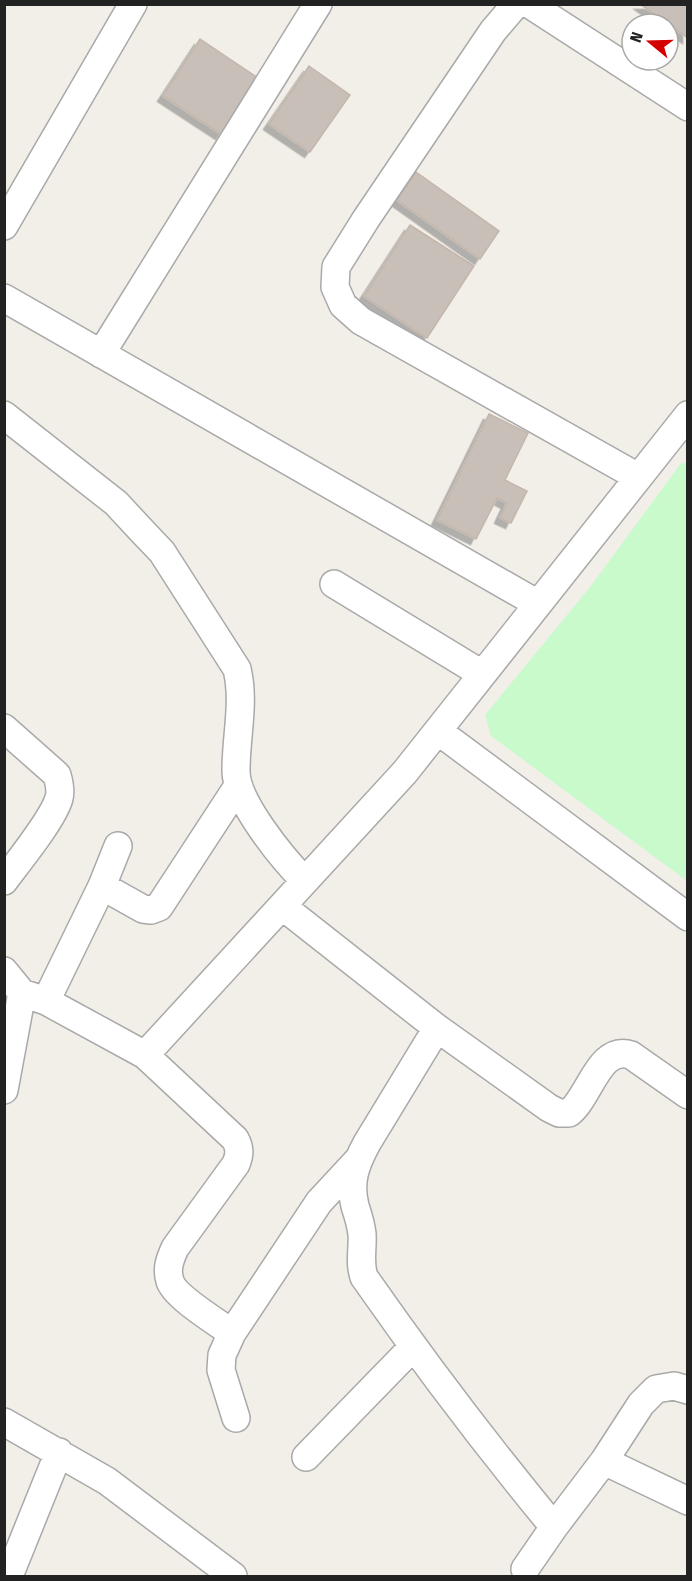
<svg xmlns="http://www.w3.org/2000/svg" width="692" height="1581" font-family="'Fira Sans Condensed',sans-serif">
<defs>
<filter id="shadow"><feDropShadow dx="-5.5" dy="5.5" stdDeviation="0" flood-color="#0004"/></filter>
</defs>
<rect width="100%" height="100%" fill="#f2efe9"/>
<path fill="#c8facc" d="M682,462L688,465L687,881L491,736L485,715L590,587Z"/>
<path fill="#c7bfb8" stroke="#c4b6ab" stroke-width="1.5" filter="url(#shadow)" d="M640,4H688V38L668,24Z
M200,39L258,78L221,134L163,96Z
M309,66L350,95L310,152L269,124Z
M416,172L499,231L480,259L397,200Z
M410,225L474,266L427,338L364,296Z
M489,414L528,433L505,480L527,491L511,523L500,518L507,503L497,498L476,539L437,520Z"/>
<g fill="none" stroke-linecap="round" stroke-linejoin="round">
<g stroke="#a9a9a9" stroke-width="30">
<path id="minor" d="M516,4L493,31L366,219L336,267L335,287L343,305L361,321L638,477
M529,4L688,107
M4,226L133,4
M4,298L538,604
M101,354L318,4
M4,415L116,503L142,531L162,552L237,669C245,702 236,736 236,770C235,801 283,859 305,881
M334,584L482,674
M4,728L57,775C59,782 61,791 59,798C54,818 18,862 4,881
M438,731L688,917
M102,886L118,846
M282,906L437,1028L549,1108L559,1113H569C590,1097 599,1044 631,1055L688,1095
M4,971L22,993L4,1090
M22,993L46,1001L145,1055L235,1139C240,1148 240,1154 236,1164L175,1248C170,1259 166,1269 170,1281C174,1296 218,1323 232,1333L222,1355L221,1370L236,1418
M46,1001L102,886L143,909L151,910L159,907L238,786
M437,1028L367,1143C355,1165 349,1182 355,1206C358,1215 361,1225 362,1234C363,1249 359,1262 364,1277C424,1363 487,1446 554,1527L604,1461L641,1404L656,1389L674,1386L688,1390
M145,1055L405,772L688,415
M232,1333L319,1202L358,1160
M4,1422L107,1481L233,1576
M306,1457L413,1347
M604,1461L688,1501
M525,1569L554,1527
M9,1576L59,1452"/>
</g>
<use href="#minor" stroke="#fff" stroke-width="27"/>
</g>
<rect width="692" height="1581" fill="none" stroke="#222222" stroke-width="12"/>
<g transform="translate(650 42) rotate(289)"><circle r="28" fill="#ffffff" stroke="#a7a7a7" stroke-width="1.5"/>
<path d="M0-4.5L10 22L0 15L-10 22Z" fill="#d40000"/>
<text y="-9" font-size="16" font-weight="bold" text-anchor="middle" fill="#222222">N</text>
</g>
</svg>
